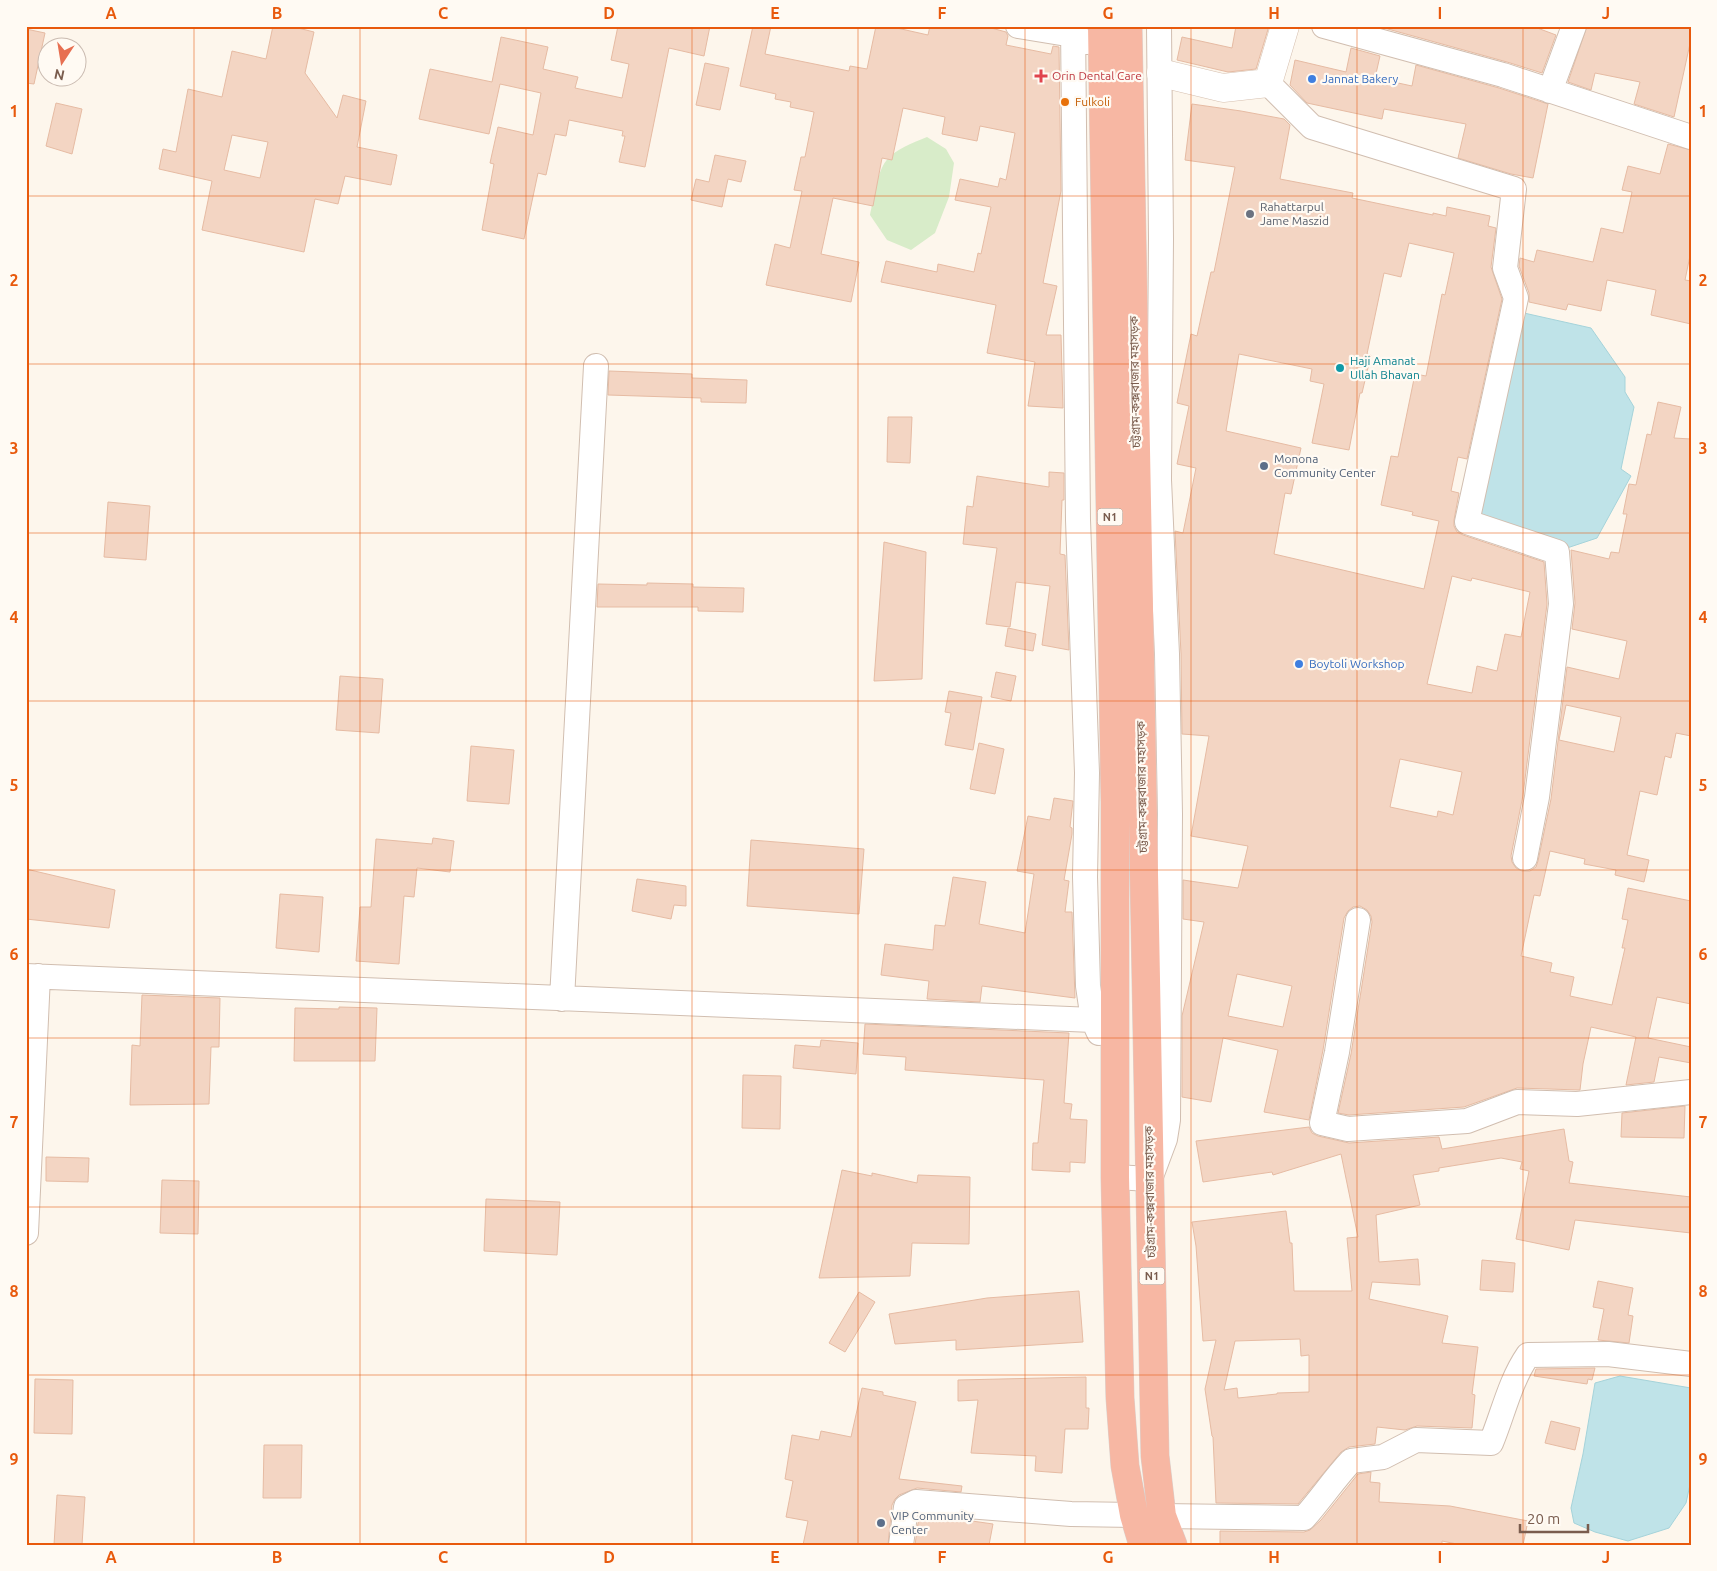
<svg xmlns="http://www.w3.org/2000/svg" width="1717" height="1571" font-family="Ubuntu,'Noto Sans Bengali',sans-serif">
<rect width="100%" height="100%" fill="#fdf6ec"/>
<path fill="#d8ecc9" d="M927,137L946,149L954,163L949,197L935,233L911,250L887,240L870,215C873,202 877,172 886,161C895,149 913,143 927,137Z"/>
<path fill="#bfe3e8" stroke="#a5d3da" d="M1524,313L1591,328L1625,377V392L1634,407L1621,469L1631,476L1597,538L1561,550L1477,520Z
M1620,1376L1691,1388V1480L1686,1503L1669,1528L1628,1541L1595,1532L1574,1523L1571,1508L1583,1454L1595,1383Z"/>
<path fill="#f3d5c3" stroke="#e6bba3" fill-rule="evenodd" d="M273,26H290L314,32L305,73L337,118L343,95L366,101L357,147L397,155L391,185L345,176L338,204L315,199L304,252L202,230L212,181L159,169L163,149L176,152L188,89L222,97L232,51L266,59ZM232,135L268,142L260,178L224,170Z
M618,26H710L704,56L669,48L645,167L619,162L625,136H622L623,131L569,120L566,136L555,134L546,175L538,173L524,239L482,230L494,164L490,163L498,127L533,135L541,93L500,84L489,134L419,119L430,69L492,82L501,37L548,47L543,69L578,77L575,88L622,98L629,64L611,60Z
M753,26H771L765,54L849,71L850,66L867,69L876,26H888L928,35L930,26H984L1006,32L1008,36L1006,45L1051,54L1053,46L1059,47L1061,191L1043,283L1057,286L1046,335H1061L1063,408L1028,406L1035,362L987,353L996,305L881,282L886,261L937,272L938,264L974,272L978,253L981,254L991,207L955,200L960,179L998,187L1000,178L1006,180L1015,133L980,126L977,141L942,134L945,117L903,108L892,160L882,158L873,206L833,198L821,254L859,262L851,302L766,285L775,244L790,248L802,191L794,190L801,157H805L814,112L790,107L791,102L775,99L776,94L740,86Z
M1236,26H1269L1256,69L1228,72L1177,60L1182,37L1232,48Z
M1377,26H1532L1556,35L1542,73L1507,62Z
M1587,26H1691V39L1674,117L1634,104L1640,82L1595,73L1591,90L1568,82Z
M26,29L45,33L34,84L26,83Z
M1351,48L1380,56L1375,78L1412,86L1416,65L1499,88L1548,104L1533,178L1511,174L1458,158L1466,124L1384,109L1382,119L1307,103L1290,85L1295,60L1346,72Z
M705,63L729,68L720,110L696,105Z
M56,103L82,109L72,154L46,146Z
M1192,104L1241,111L1284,119L1290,125L1280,179L1353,193L1352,198L1433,215V213L1446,216L1447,207L1490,216L1488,226L1496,228L1491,267L1502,299L1467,459L1458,457L1451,491L1459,493L1454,520V526L1457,532L1463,535L1544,562L1547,604L1523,795L1511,856L1512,862L1516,868L1522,871H1530L1536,867L1538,861L1551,799L1567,667L1619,679L1627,641L1572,629L1575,603L1571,550L1609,559L1611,552L1619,553L1627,514H1623L1629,484L1636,485L1647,434L1651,435L1658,402L1681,407L1674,438L1691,439V736L1676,733L1671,758L1665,756L1657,795L1640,791L1627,855L1649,860L1644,882L1615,875L1616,870L1584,864L1585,859L1550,851L1540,896L1534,895L1521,956L1552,963L1550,972L1574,977L1570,996L1612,1005L1625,948H1622L1628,920L1622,919L1628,888L1691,901V1004L1657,997L1648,1038L1691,1047V1063L1659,1057L1654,1082L1626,1085L1636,1037L1591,1027L1583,1064L1580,1090L1517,1088L1464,1107L1349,1115L1338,1113L1351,1054L1372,922L1371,916L1367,910L1360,906L1353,907L1348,911L1344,918L1323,1050L1309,1120L1264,1112L1278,1050L1223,1038L1211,1102L1182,1097V1016L1204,922L1183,919V880L1238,888L1248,846L1191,836L1209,736L1182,734L1181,654L1175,531L1183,533L1196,468L1177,464L1189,406L1177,403L1191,334L1197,336L1211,272H1214L1235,167L1185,160ZM1409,243L1454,253L1445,295L1442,294L1426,376L1415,374L1398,457L1391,456L1381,505L1413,512L1412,515L1439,521L1424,589L1274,554L1285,493L1291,494L1301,448L1226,431L1239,354L1312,369L1310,381L1324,384L1312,443L1349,450L1360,393H1362L1371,355L1367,354L1384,273L1401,277ZM1452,576L1471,581L1472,578L1530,592L1521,637L1505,634L1497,671L1477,666L1472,693L1427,684ZM1566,705L1621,717L1614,752L1559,740ZM1400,759L1462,772L1453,815L1438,811L1437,817L1390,807ZM1237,974L1292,986L1283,1027L1228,1016Z
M1668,144L1691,150V251L1685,280L1691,281V324L1651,315L1656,290L1607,280L1601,311L1568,304L1566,310L1529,302V293L1519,266L1520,258L1534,262L1537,250L1593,262L1601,228L1623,233L1632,192L1622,190L1628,166L1660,174Z
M715,155L746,161L741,182L728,179L722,207L691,200L696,179L709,182Z
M609,371L692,374V378L747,380L746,403L701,402V398L608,395Z
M888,417H912L910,463L887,462Z
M1049,472L1064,473V500H1062L1060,554L1065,555L1069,650L1042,645L1050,586L1016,582L1010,627L986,624L997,548L963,544L967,506L973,507L977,476L1049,487Z
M108,502L150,506L146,560L104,557Z
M884,542L926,552L922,679L874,681Z
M647,583L693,584V587L744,588L743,612L698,611V607H597L598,584L647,585Z
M1008,628L1036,634L1033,651L1005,646Z
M996,672L1016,676L1011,701L991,697Z
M340,676L383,679L379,733L336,730Z
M949,691L982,697L973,750L945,745L951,713L945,712Z
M979,743L1004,749L995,794L970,789Z
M471,746L514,750L509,804L467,801Z
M1054,798L1073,801L1070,827L1072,828V834L1064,880L1069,881L1065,912H1072L1075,998L982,986L980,1002L927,999L929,981L881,975L885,944L933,950L935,925L945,926L953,877L986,882L979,924L1025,933L1034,874L1017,871L1028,816L1050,820Z
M433,838L454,841L450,872L417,868L414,897L404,896L399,964L356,961L360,907H371L376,839L432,844Z
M751,840L864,849L859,914L747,906Z
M26,869L115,890L109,928L26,919Z
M637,879L686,886V906L674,905L671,919L632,911Z
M280,894L323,897L319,952L276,948Z
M142,995L220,998L219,1047H211L209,1104L130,1105L132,1045L140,1046Z
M339,1007L377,1008L375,1061H294L295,1008L339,1009Z
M865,1024L1069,1033L1064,1103L1072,1104L1070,1119L1087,1120L1085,1163L1070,1162V1172L1032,1170L1033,1143H1038L1044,1080L905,1070L906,1057L863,1054Z
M821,1040L858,1043L856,1074L793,1068L795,1045L820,1047Z
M743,1075L781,1076L780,1129L742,1128Z
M1685,1106L1684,1138L1621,1137L1622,1113Z
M1309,1127L1312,1133L1318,1136L1349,1143L1439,1137L1442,1149L1564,1129L1569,1161L1573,1162L1569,1183L1691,1197V1233L1575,1220L1569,1250L1516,1239L1529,1171L1520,1169L1522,1162L1501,1158L1439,1168V1171L1413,1175L1420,1205L1376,1215L1379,1262L1418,1259L1420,1285L1372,1282L1369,1299L1448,1316L1442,1343L1478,1347L1472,1394L1475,1395L1472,1428L1417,1426L1405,1430L1377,1427L1375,1444L1349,1447L1341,1452L1298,1504L1216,1503L1213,1437L1212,1436L1205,1389L1216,1340L1203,1341L1196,1246L1192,1222L1286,1211L1290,1243H1292L1294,1291H1352L1347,1238L1358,1237L1341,1154L1273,1175L1272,1172L1203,1182L1196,1141ZM1300,1339L1301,1356L1309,1355V1392L1277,1393V1394L1238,1398L1237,1388L1224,1390L1235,1341Z
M46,1157L89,1158L88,1182L46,1181Z
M842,1170L872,1176V1173L917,1183L918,1175L970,1177L969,1244L912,1243L910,1276L819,1278Z
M162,1180L199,1181L198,1234L160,1233Z
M486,1199L560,1202L557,1255L484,1251Z
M1482,1260L1515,1263L1513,1292L1480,1290Z
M1598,1281L1633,1288L1628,1315L1633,1316L1629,1343L1598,1340L1604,1309L1593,1307Z
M1079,1291L1083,1342L956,1350V1340L895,1344L889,1314L987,1298Z
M859,1292L875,1302L845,1352L829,1343Z
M1595,1368L1592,1380L1588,1379L1587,1384L1534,1376L1536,1369Z
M1086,1377V1408H1089L1088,1429H1065L1062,1473L1035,1471L1036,1456L971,1453L978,1400L958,1401V1380Z
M35,1379L73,1380L72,1434L34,1433Z
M862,1388L883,1392V1395L916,1402L899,1479L962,1486L961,1492L917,1488L899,1495L895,1499L892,1505L888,1545H803L808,1521L786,1517L793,1481L785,1479L792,1435L819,1440L821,1431L851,1437Z
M1551,1421L1580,1428L1575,1450L1545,1443Z
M264,1445H302L301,1498H263Z
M1371,1472L1370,1482L1380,1483L1379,1502L1450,1506L1528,1521L1523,1545H1462L1442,1541V1545H1220V1531L1304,1532L1310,1530L1321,1520L1358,1474Z
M57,1495L85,1497L82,1545H54Z
M919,1516L958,1519L993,1524L989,1545H915Z"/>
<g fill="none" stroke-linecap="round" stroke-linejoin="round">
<g stroke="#d1beb0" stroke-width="26">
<path id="street" d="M1018,26L1073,35L1086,42
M1073,26L1078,520L1087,773L1085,877L1088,986L1093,1020L1099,1033
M1324,26L1503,75L1691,137
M1268,83L1312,127L1514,189L1505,268L1516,298L1467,522L1557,552L1561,604L1537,797L1525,858
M1550,91L1574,26
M1358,920L1337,1052L1322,1123L1348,1129L1467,1121L1517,1102L1577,1104L1691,1092
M26,976L1093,1020
M562,999L596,366
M1115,1177L1150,1179L1165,1139L1168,1120L1170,814L1167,654L1159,480L1161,239L1159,26
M26,1233L38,976
M1162,1516L1304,1518C1321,1499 1334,1479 1351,1461L1383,1457L1416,1440L1491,1443C1503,1414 1510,1381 1528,1355L1608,1354L1691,1364
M901,1545L906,1507L916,1502L1071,1514L1134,1515"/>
</g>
<g stroke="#d6c0b0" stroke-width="29">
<path id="secondary" d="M1161,73L1223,88L1268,83L1285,26"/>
</g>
<g stroke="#dad1cd" stroke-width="29">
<path id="highway" d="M1102,26L1115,802V1177L1120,1398L1125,1466L1134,1515L1143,1545
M1128,26L1155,1456L1162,1516L1173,1545"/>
</g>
<use href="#street" stroke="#fff" stroke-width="24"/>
<use href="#secondary" stroke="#fff" stroke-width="28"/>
<use href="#highway" stroke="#f7b7a3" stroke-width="28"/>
</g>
<path fill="none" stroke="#e8590c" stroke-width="1" stroke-opacity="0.55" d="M194,26V1545M360,26V1545M526,26V1545M692,26V1545M858,26V1545M1025,26V1545M1191,26V1545M1357,26V1545M1523,26V1545M26,196H1691M26,364H1691M26,533H1691M26,701H1691M26,870H1691M26,1038H1691M26,1207H1691M26,1375H1691"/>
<path fill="#e0444e" stroke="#fffaf3" stroke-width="2" d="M1038.5 68.5h5v5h5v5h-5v5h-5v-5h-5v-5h5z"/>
<g fill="#3f7fe0" stroke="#fffaf3" stroke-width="2">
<circle cx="1312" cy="79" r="5"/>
<circle cx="1299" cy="664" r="5"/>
</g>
<circle fill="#e8710a" stroke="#fffaf3" stroke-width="2" cx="1065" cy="102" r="5"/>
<circle fill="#6b7280" stroke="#fffaf3" stroke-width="2" cx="1250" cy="214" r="5"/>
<circle fill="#0f9aa8" stroke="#fffaf3" stroke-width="2" cx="1340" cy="368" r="5"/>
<g fill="#5c6f8a" stroke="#fffaf3" stroke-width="2">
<circle cx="1264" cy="466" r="5"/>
<circle cx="881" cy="1523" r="5"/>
</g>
<g text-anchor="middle" stroke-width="4.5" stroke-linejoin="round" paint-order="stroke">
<g fill="#fffaf3" stroke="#a28b7f" stroke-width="1">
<rect x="1097.5" y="508.5" width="25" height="17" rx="4"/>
<rect x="1139.5" y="1267.5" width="25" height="17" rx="4"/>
</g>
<g font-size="11" font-weight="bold" fill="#7a5c4d">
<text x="1110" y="521">N1</text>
<text x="1152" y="1280">N1</text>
</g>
<g font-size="12" fill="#be3a42" stroke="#fffaf3" text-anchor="start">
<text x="1052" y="80">Orin Dental Care</text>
</g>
<g font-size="12" fill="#366cbe" stroke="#fffaf3" text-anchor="start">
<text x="1322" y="83">Jannat Bakery</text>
<text x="1309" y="668">Boytoli Workshop</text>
</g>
<g font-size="12" fill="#c56008" stroke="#fffaf3" text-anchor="start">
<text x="1075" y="106">Fulkoli</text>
</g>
<g font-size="12" fill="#5b616d" stroke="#fffaf3" text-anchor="start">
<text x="1260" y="211">Rahattarpul<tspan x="1260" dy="14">Jame Maszid</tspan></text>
</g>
<g font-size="12" fill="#0d838f" stroke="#fffaf3" text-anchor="start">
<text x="1350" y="365">Haji Amanat<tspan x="1350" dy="14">Ullah Bhavan</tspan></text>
</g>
<g font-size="12" fill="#7a5c4d" stroke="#fffaf3">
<text transform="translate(1135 382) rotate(-91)" y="4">চট্টগ্রাম-কক্সবাজার মহাসড়ক</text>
<text transform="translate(1142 787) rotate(-91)" y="4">চট্টগ্রাম-কক্সবাজার মহাসড়ক</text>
<text transform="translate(1150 1192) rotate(-91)" y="4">চট্টগ্রাম-কক্সবাজার মহাসড়ক</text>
</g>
<g font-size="12" fill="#4e5e75" stroke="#fffaf3" text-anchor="start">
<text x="1274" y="463">Monona<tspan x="1274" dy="14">Community Center</tspan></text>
<text x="891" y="1520">VIP Community<tspan x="891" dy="14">Center</tspan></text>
</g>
</g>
<rect width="1717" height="1571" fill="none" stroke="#fffaf3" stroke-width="55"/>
<g transform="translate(62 62) rotate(192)"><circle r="24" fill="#fffaf3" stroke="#cabbb1"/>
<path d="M0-4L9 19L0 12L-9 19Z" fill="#e76f51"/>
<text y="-8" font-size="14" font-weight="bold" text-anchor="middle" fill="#7a5c4d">N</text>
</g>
<path d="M1520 1524v8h68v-8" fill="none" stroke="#7a5c4d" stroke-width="2.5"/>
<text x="1527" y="1524" font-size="15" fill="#7a5c4d" stroke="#fffaf3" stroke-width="4" paint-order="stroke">20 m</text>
<rect x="28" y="28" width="1662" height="1516" fill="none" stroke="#e8590c" stroke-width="2"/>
<g font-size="16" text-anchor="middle" font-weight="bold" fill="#e8590c">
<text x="111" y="19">A</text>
<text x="277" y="19">B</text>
<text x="443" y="19">C</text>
<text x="609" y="19">D</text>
<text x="775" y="19">E</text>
<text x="942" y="19">F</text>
<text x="1108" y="19">G</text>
<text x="1274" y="19">H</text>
<text x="1440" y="19">I</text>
<text x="1606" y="19">J</text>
<text x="14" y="117">1</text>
<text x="1703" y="117">1</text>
<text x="14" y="286">2</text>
<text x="1703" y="286">2</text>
<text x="14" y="454">3</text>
<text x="1703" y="454">3</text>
<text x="14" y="623">4</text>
<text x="1703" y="623">4</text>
<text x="14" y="791">5</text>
<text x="1703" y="791">5</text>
<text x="14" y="960">6</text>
<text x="1703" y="960">6</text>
<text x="14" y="1128">7</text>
<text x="1703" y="1128">7</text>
<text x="14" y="1297">8</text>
<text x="1703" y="1297">8</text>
<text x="14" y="1465">9</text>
<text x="1703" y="1465">9</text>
<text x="111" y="1563">A</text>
<text x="277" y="1563">B</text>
<text x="443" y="1563">C</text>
<text x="609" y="1563">D</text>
<text x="775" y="1563">E</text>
<text x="942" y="1563">F</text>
<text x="1108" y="1563">G</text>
<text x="1274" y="1563">H</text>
<text x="1440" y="1563">I</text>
<text x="1606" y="1563">J</text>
</g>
</svg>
